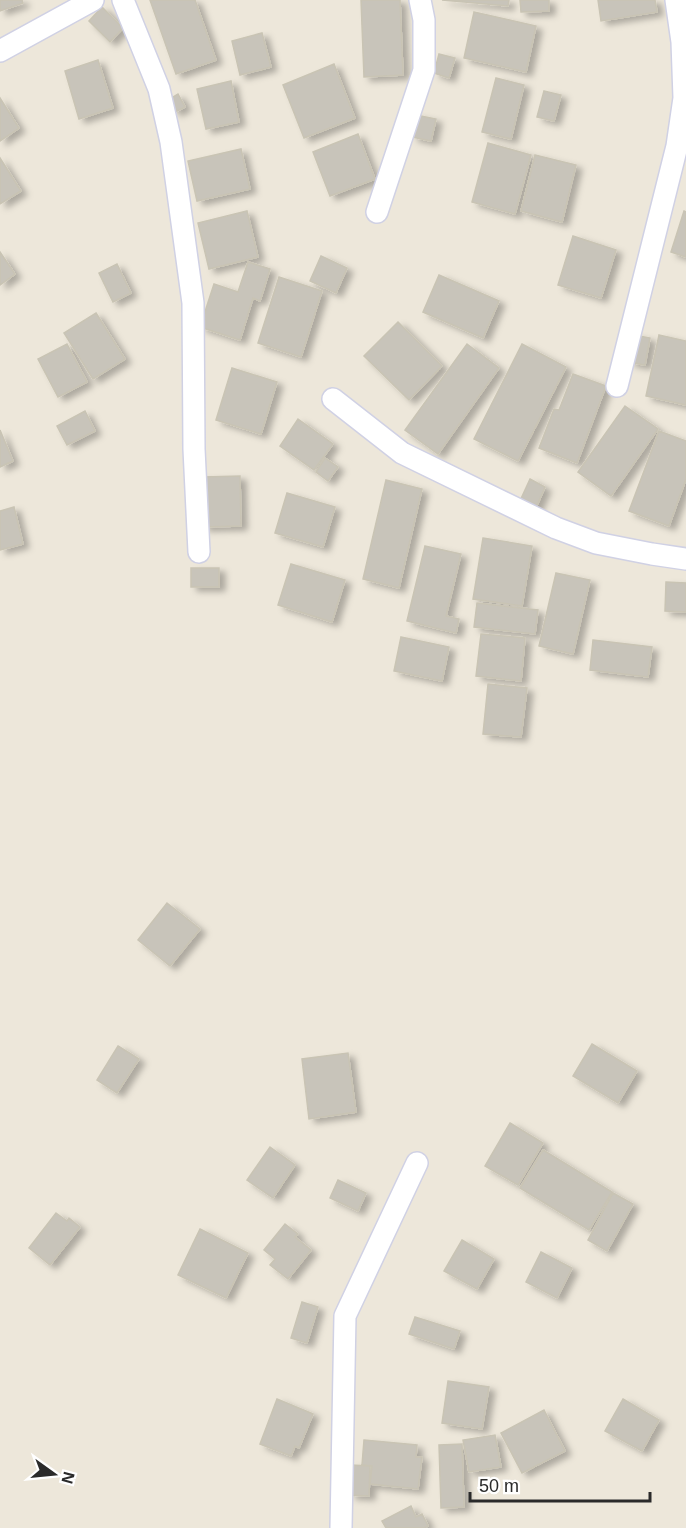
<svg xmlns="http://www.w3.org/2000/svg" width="686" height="1528" font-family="Arial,sans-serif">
<defs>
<filter id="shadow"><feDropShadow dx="6" dy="4" stdDeviation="3" flood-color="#0004"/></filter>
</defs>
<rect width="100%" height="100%" fill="#ede7da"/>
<path fill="#c8c4ba" stroke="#c9c4b4" stroke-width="1.5" filter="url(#shadow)" d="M0,0H22L23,3L0,11Z
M150,0H195L216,60L176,74Z
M361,0H400L403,75L364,77Z
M442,0H509L508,6Z
M520,0H549V11L521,12Z
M598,0H655L657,12L601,21Z
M102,7L123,28L110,42L89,21Z
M474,12L536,26L526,72L464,58Z
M262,33L271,67L240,75L232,41Z
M439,54L455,58L449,78L434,73Z
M98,60L113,108L79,119L65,71Z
M334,64L355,118L304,138L283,85Z
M496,78L524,85L511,139L482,132Z
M231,81L239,122L206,129L197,89Z
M544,91L561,95L554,121L537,117Z
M178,94L185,107L175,112L168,100Z
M0,98L19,128L0,141Z
M416,115L436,119L431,141L412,137Z
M358,134L375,179L330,196L313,152Z
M488,143L531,155L515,214L472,202Z
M241,149L250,189L197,201L188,161Z
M535,155L576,165L562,222L521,211Z
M0,158L21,191L0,204Z
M247,211L258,257L209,269L198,223Z
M684,211L686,212V257L671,252Z
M573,236L616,250L601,298L558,285Z
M0,252L15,274L0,285Z
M321,256L347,268L336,293L310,281Z
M248,262L270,269L260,301L253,298L240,340L200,327L214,284L238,292Z
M117,264L131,293L113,302L99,273Z
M439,275L499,301L483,338L423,312Z
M279,277L322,291L301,357L258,343Z
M96,313L125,359L93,379L64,333Z
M398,322L442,366L409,400L364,356Z
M634,335L650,338L645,365L629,362Z
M659,335L686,341V405L646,396Z
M67,344L87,382L58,397L38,359Z
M467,344L499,368L438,454L405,430Z
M522,344L566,367L518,461L474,439Z
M232,368L277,382L261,434L216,420Z
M573,374L606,386L577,463L539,448L554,409L559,410Z
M625,406L658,429L611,496L578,472Z
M85,411L95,431L67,445L57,426Z
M298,419L333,444L314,470L280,446Z
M0,430L13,461L0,467Z
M659,431L686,441V479L669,526L629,511Z
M325,458L338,467L328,481L316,472Z
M240,476L241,526L203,527L202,477Z
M530,479L545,487L535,510L519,503Z
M386,480L422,489L399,588L363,579Z
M287,493L335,507L323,547L275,533Z
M14,507L23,544L0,550V511Z
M483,538L532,546L522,606L473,599Z
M425,546L461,554L446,616L459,619L456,633L407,621Z
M291,564L345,580L332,622L278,605Z
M191,568H219V587H191Z
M556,573L590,580L573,654L539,646Z
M666,582L686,583V612L665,611Z
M477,603L538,610L535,634L474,627Z
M481,634L525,638L521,681L476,676Z
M401,637L449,647L442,681L394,671Z
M593,640L652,647L648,677L590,670Z
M488,684L527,688L521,737L483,734Z
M167,903L200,929L170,966L138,940Z
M592,1044L637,1071L618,1103L573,1076Z
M118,1046L139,1059L117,1093L97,1080Z
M348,1053L356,1112L309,1119L302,1059Z
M510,1123L543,1143L518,1185L485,1166Z
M270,1147L295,1165L273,1198L247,1180Z
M543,1150L612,1192L589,1230L520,1188Z
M338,1180L366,1193L358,1211L330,1198Z
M613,1193L633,1204L607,1251L588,1240Z
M56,1213L67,1221L69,1218L80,1227L50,1265L29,1248Z
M285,1224L298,1234L295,1237L311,1250L288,1279L270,1265L275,1259L264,1250Z
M200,1229L248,1253L226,1298L178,1275Z
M462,1240L494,1259L477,1289L444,1271Z
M541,1252L572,1268L557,1298L526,1282Z
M302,1302L318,1307L307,1343L291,1338Z
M415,1317L460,1331L454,1349L409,1334Z
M448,1381L489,1387L482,1429L442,1423Z
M277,1399L313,1414L299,1448L295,1446L291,1456L260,1444Z
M623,1399L659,1420L642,1451L605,1431Z
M544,1410L565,1451L522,1473L501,1433Z
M495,1435L501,1467L469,1472L463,1440Z
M364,1440L417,1445L416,1457H422L418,1489L370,1484L372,1466L362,1465Z
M462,1444L464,1507L441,1508L439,1445Z
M351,1465L370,1466L369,1496L350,1495Z
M411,1506L416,1517L422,1514L428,1526L424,1528H386L382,1521Z"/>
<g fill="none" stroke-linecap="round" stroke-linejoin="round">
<g stroke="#d0d1e4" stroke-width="24">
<path id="street" d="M123,0L159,89L171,142L193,303L194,449L199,552
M0,51L93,0
M377,212L424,70V20L420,0
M617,386L677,146L684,98L682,42L676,0
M333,399L402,453L556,528L596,543L652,554L686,559
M341,1528L345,1316L417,1163"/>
</g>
<use href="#street" stroke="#fff" stroke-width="21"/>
</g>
<g transform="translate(54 1474) rotate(105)" stroke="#ffffff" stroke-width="4.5" paint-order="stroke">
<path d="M0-4.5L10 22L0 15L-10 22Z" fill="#2a2a2a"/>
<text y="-9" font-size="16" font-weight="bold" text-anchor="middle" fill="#2a2a2a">N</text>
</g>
<path d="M470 1492v9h180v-9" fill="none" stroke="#2a2a2a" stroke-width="3"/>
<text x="479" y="1492" font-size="18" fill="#2a2a2a" stroke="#ffffff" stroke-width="4.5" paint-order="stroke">50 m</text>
</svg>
